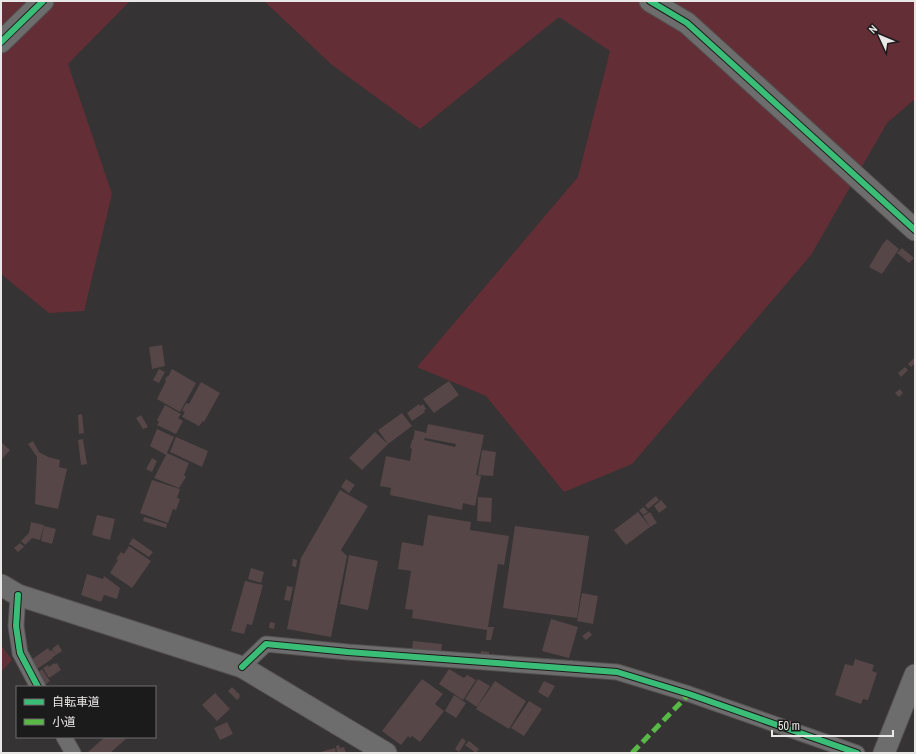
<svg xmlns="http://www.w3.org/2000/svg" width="916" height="754" font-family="'Archivo Narrow','Noto Sans JP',sans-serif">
<rect width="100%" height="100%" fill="#353333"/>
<path fill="#642e36" d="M1,1H130L68,64L112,194L84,311L49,313L1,274Z
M264,1H915V99L887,123L811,255L632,464L564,492L486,396L417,367L578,177L610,51L559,17L420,129L332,65Z
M1,645L12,660L1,672Z"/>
<path fill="#564648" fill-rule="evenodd" d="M887,239L899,249L882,274L869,267L882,245Z
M902,248L914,258L909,263L897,253Z
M162,345L165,366L152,369L149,347Z
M915,357V363L911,367L908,364Z
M905,367L908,370L901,377L898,373Z
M159,369L165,372L159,383L153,380Z
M172,369L196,383L180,412L157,399L166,381L165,380L167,376L168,377Z
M449,381L459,395L434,413L423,399Z
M201,382L220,393L204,422L203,421L199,426L182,417L185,412L182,411L186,403L189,404Z
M900,389L903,393L899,397L895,393Z
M419,404L420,406L423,404L426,409L424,410L425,412L412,421L407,413Z
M165,405L181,414L178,418L183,421L176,434L157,425L159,422L157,420Z
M402,413L412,426L388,444L378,430Z
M82,414L84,433L79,434L78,415Z
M141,415L148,427L143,429L136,418Z
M428,424L484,435L476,475L481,476L475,506L463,503L462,510L390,495L391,488L380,486L386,456L410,461L412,449L410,448L412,440H413L415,430L426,433ZM425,438L456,444L455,447L424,440Z
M157,429L174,437L167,453L189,463L184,475L186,477L179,488L154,478L166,455L150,446Z
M375,432L388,444L362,470L349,458Z
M176,437L208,451L202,467L170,452Z
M83,439L87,464L81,465L78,440Z
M33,441L39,452L48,457L60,460L59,467L67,469L58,509L35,504L37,457L28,444Z
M1,442L10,450L1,460Z
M482,450L496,452L493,476L478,475Z
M152,458L157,461L152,472L146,469Z
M346,479L355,485L349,493L341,487Z
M152,480L180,489L177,498L180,499L176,510L173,509L168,523L140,513Z
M340,490L368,506L341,550L347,556L331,637L287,629L301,558Z
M656,496L659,500L648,509L645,505Z
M478,497L492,498L491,522L477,521Z
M661,500L667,507L659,513L654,506Z
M644,507L648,512L643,515L639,510Z
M638,512L650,527L626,545L614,530Z
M650,512L657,523L650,527L643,516Z
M97,515L115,519L110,540L92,535Z
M428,515L471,522L470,530L509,536L504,565L498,564L488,627H494L491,640H486L487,630L412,618L413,610L405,609L411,571L398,569L402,542L423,546Z
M144,517L167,524L166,528L143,521Z
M31,522L44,525L40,540L32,538L25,545L21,541L29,533Z
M44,526L56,529L52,544L41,541Z
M515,526L589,536L577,618L503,608Z
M133,538L153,552L149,557L129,544Z
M20,543L24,547L18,552L14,548Z
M129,546L151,561L132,588L110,573L118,560L116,559L121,552L124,554Z
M349,555L378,561L368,610L340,604Z
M293,559L297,560L296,567L292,566Z
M251,568L264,572L261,583L248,579Z
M87,574L103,579L104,576L120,588L117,599L104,595L101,602L81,595Z
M245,581L263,585L252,625L247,624L244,634L231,631Z
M287,586L293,587L290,601L284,600Z
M582,593L598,596L593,624L577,621Z
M551,619L578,627L569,658L542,651Z
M270,622L275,623L274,629L269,628Z
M589,631L592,635L586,640L582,636Z
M413,641L442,644L441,653L412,650Z
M58,644L62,651L56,655L52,649Z
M48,648L50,651L52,650L56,655L52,658V659L37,669L31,660Z
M481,651L489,652V657L481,656Z
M855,659L874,665L872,671L877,673L868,700L863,699L861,704L835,695L845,664L853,666Z
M54,663L55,664L57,663L61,670L49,678L43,668L48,665L49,667Z
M42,669L50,681L45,685L37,673Z
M449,669L464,678L467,675L476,680L463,700L439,684Z
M422,679L443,694L435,704L444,711L420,742L412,736L410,738L408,736L401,745L382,731Z
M478,679L490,686L477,707L465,699Z
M495,681L526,701L509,729L476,709Z
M544,681L555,686L548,698L538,692Z
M232,687L240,695L239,696L240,697L237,700L228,691Z
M215,693L230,709L217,721L202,705Z
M454,695L466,703L456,718L445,711Z
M529,701L542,709L524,736L511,728Z
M227,722L233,734L220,740L214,728Z
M105,737H128L110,753H89L88,752Z
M462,738L466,741L459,752L455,749Z
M469,741L479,749L476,753L465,745Z
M339,745L340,748L344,747L346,753H337L336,746Z
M335,748L336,753H317Z"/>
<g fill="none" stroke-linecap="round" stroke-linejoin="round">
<g stroke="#535050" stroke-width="17">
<path id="street" d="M18,595L16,626L20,653L38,687
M242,667L266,644L348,652L617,672L689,694L857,753
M64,737L73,753"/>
</g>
<g stroke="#535050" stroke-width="23">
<path id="secondary" d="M650,1L687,23L915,230
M1,42L43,1
M1,585L18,595L242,667L386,753
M884,753L915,675"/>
</g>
<use href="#street" stroke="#6e6d6d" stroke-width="15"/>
<use href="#secondary" stroke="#6e6d6d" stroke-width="21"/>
<path stroke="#58b947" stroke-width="5" stroke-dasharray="10 5" stroke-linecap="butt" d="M632,753L689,694"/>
<g stroke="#1c1b1b" stroke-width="8">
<path id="cycleway" d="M650,1L687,23L915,230
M1,42L43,1
M18,595L16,626L20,653L38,687
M242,667L266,644L348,652L617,672L689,694L857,753"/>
</g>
<use href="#cycleway" stroke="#3abd76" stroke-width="6"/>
</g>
<rect width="916" height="754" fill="none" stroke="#eae7e7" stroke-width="4"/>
<rect x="16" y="686" width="140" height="52" fill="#1c1b1b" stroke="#6e6d6d"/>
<rect x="24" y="699" width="20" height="6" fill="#3abd76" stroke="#6e6d6d"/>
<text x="52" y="706" font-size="12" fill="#eae7e7">自転車道</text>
<rect x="24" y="719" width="20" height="6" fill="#58b947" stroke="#6e6d6d"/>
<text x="52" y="726" font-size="12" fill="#eae7e7">小道</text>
<g transform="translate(880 36) rotate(314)" stroke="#1c1b1b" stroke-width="3" paint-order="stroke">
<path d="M0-3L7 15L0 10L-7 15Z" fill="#eae7e7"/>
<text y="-6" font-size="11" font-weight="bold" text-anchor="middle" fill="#eae7e7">N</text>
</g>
<path d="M772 730v6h121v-6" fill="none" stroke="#eae7e7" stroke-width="2"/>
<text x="778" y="730" font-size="12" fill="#eae7e7" stroke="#1c1b1b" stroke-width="3" paint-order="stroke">50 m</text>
</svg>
